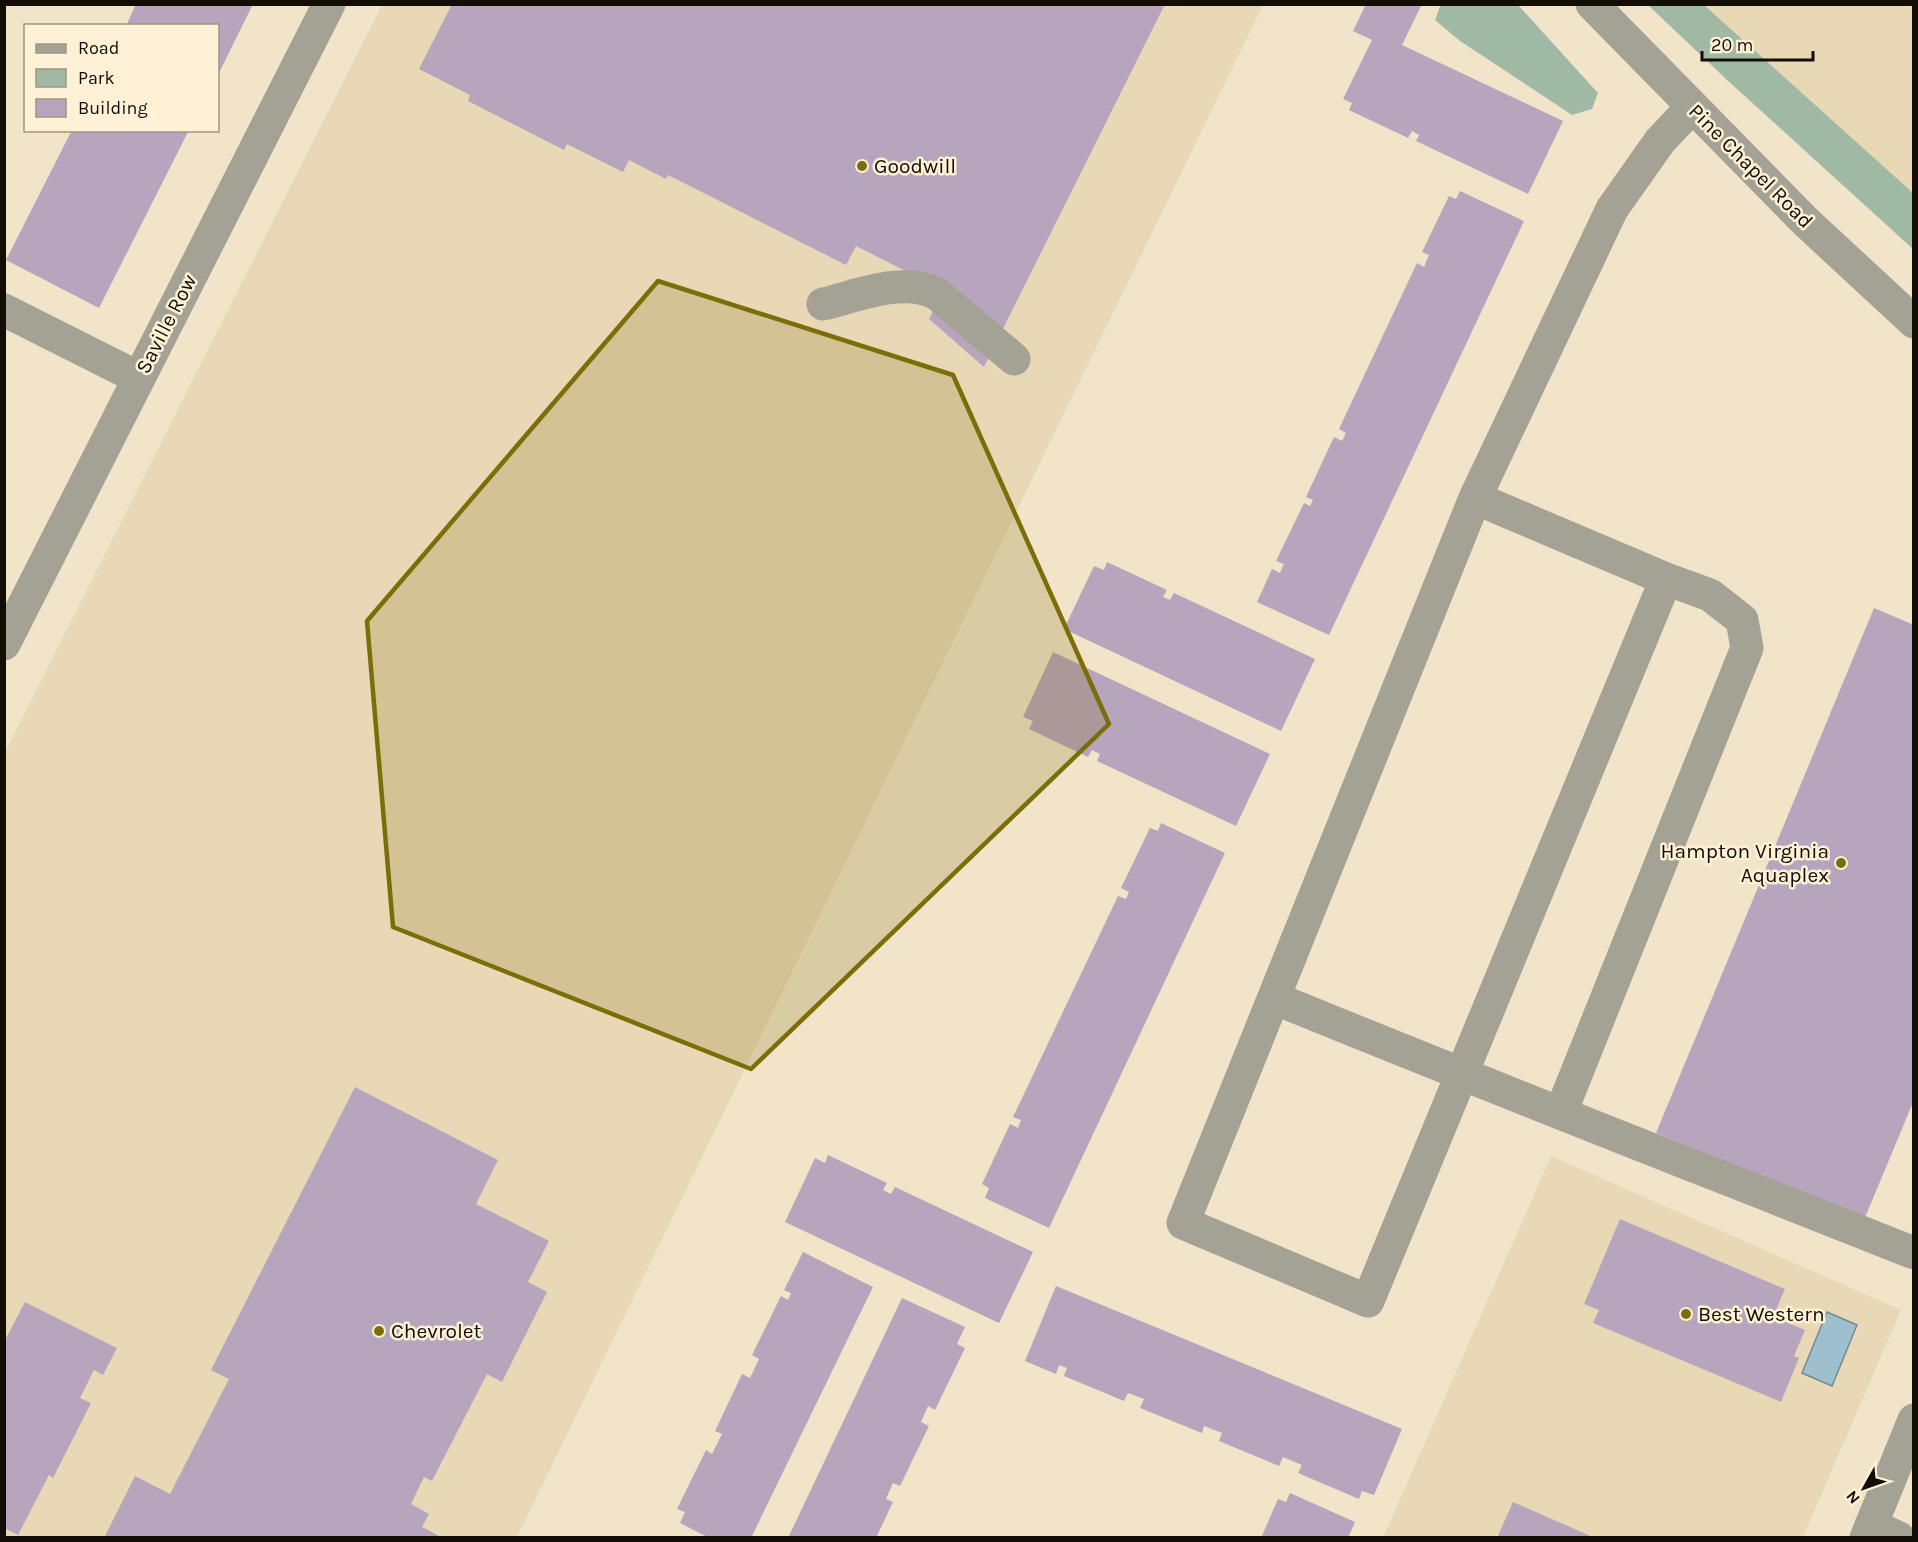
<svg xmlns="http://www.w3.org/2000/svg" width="1918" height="1542" font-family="Karla,sans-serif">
<rect width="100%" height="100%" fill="#f1e4c9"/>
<path fill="#e9d8b6" d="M382,5H1263L517,1537H5L4,754Z
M1694,5H1913V213Z
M1551,1156L1901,1310L1803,1537L1383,1538Z"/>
<path fill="#a0b9a4" d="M1441,4L1518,5L1598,93L1592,109L1572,115L1460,41L1435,20Z
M1648,5H1704L1913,193V249L1726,79Z"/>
<path fill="#9ec0ce" stroke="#748a92" stroke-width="1.5" d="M1827,1312L1857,1325L1832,1386L1802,1373Z"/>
<path fill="#b7a4bd" d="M136,4H253L218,75V26H126Z
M452,4H1165L984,367L929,319L943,290L856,246L846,265L668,175L666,179L629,160L623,172L567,144L564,150L468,101L470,95L419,69Z
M1366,4H1422L1402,45L1563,121L1528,194L1416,141L1419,135L1412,131L1408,138L1349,110L1352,103L1343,99L1372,40L1353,31Z
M72,130H189L99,308L6,260Z
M1460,191L1524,221L1329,635L1257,602L1272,569L1280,573L1284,564L1276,561L1304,503L1310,506L1313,500L1306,497L1334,437L1342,441L1346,433L1339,429L1417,263L1424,267L1429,255L1422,252L1449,196L1456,199Z
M1107,562L1167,590L1163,597L1170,600L1174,593L1315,659L1281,731L1064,629L1094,566L1104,570Z
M1874,608L1914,625V1100L1864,1220L1656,1133Z
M1053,652L1270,754L1236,826L1097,761L1100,754L1092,750L1088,757L1029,729L1033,721L1023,717Z
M1161,823L1225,853L1049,1228L985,1198L989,1188L982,1184L1010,1124L1018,1128L1021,1120L1013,1117L1118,896L1126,899L1129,892L1121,888L1150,828L1158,831Z
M355,1087L498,1160L476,1204L549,1241L528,1282L547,1292L502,1382L487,1374L432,1481L424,1477L411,1504L429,1514L422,1527L443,1538H104L135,1476L170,1494L229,1379L211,1370Z
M828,1155L887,1183L883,1190L891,1194L895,1187L1033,1252L999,1323L785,1222L815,1158L825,1163Z
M1620,1219L1785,1289L1773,1317L1805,1330L1794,1356L1799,1358L1781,1402L1593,1323L1599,1310L1584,1304Z
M803,1252L873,1287L751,1538H709L680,1523L685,1512L677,1509L706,1450L712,1454L722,1434L715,1431L742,1374L750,1378L759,1359L752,1355L781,1296L788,1300L791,1293L784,1290Z
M1056,1286L1402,1429L1374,1495L1362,1491L1359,1499L1298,1473L1302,1465L1283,1457L1279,1466L1219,1441L1222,1433L1204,1426L1202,1433L1140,1408L1144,1399L1128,1393L1124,1401L1064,1376L1067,1368L1059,1365L1056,1374L1025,1361Z
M902,1298L965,1327L957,1344L965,1348L935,1410L928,1406L921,1422L929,1426L900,1486L893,1483L886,1499L893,1502L876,1538H788Z
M25,1302L117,1348L103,1375L94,1370L80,1398L91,1403L53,1478L49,1475L18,1535L4,1528V1342Z
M1290,1493L1355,1522L1348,1538H1261L1278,1499L1286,1502Z
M1513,1502L1595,1538H1497Z"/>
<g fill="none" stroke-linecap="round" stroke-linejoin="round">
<path stroke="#a4a195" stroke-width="33" d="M1592,4L1805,221L1914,322
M823,304C857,296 904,276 937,294L1014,359
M4,310L139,378
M1475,498L1666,579L1368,1301L1183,1223L1475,498L1612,209L1660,141L1692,107
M4,644L329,4
M1274,998C1486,1085 1700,1168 1914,1253
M1561,1112L1747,648L1742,620L1710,595L1666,579
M1871,1525L1899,1538
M1866,1538L1914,1420"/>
</g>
<path fill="#7b6d08" fill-opacity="0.2" stroke="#7b6d08" stroke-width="4.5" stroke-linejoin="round" d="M658,281L953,375L1109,724L751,1069L393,927L367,621Z"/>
<g fill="#7b6d08" stroke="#fff1d6" stroke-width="2">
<circle cx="862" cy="166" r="6"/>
<circle cx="1841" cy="863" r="6"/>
<circle cx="1686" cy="1314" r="6"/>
<circle cx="379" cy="1331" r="6"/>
</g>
<g text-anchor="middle" stroke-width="5" stroke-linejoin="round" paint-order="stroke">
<g font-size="21" fill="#120d05" stroke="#fff1d6" text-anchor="start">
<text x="874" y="173">Goodwill</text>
<text x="1829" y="858" text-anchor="end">Hampton Virginia<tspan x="1829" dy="24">Aquaplex</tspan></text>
<text x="1698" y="1321">Best Western</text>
<text x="391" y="1338">Chevrolet</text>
</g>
<g font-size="21" fill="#120d05" stroke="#fff1d6">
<text transform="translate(1751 166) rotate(45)" y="7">Pine Chapel Road</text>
<text transform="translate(166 324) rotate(-63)" y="7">Saville Row</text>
</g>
</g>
<rect width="1918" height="1542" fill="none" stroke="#120d05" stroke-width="12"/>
<rect x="24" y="24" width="195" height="108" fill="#fff1d6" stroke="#a09682" stroke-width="1.5"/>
<rect x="36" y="44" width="30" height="9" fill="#a4a195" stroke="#a09682" stroke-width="1.5"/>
<text x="78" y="54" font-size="18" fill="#120d05">Road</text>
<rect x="36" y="69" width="30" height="18" fill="#a0b9a4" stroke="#a09682" stroke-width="1.5"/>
<text x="78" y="84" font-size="18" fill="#120d05">Park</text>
<rect x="36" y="99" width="30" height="18" fill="#b7a4bd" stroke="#a09682" stroke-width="1.5"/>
<text x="78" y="114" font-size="18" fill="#120d05">Building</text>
<g transform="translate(1864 1488) rotate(230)" stroke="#fff1d6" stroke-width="4.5" paint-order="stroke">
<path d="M0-4.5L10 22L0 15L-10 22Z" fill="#120d05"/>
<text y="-9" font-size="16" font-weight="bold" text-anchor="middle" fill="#120d05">N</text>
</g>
<path d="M1702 51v9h111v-9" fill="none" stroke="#120d05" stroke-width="3"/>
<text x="1711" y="51" font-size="18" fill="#120d05" stroke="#fff1d6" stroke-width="4.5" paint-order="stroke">20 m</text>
</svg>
